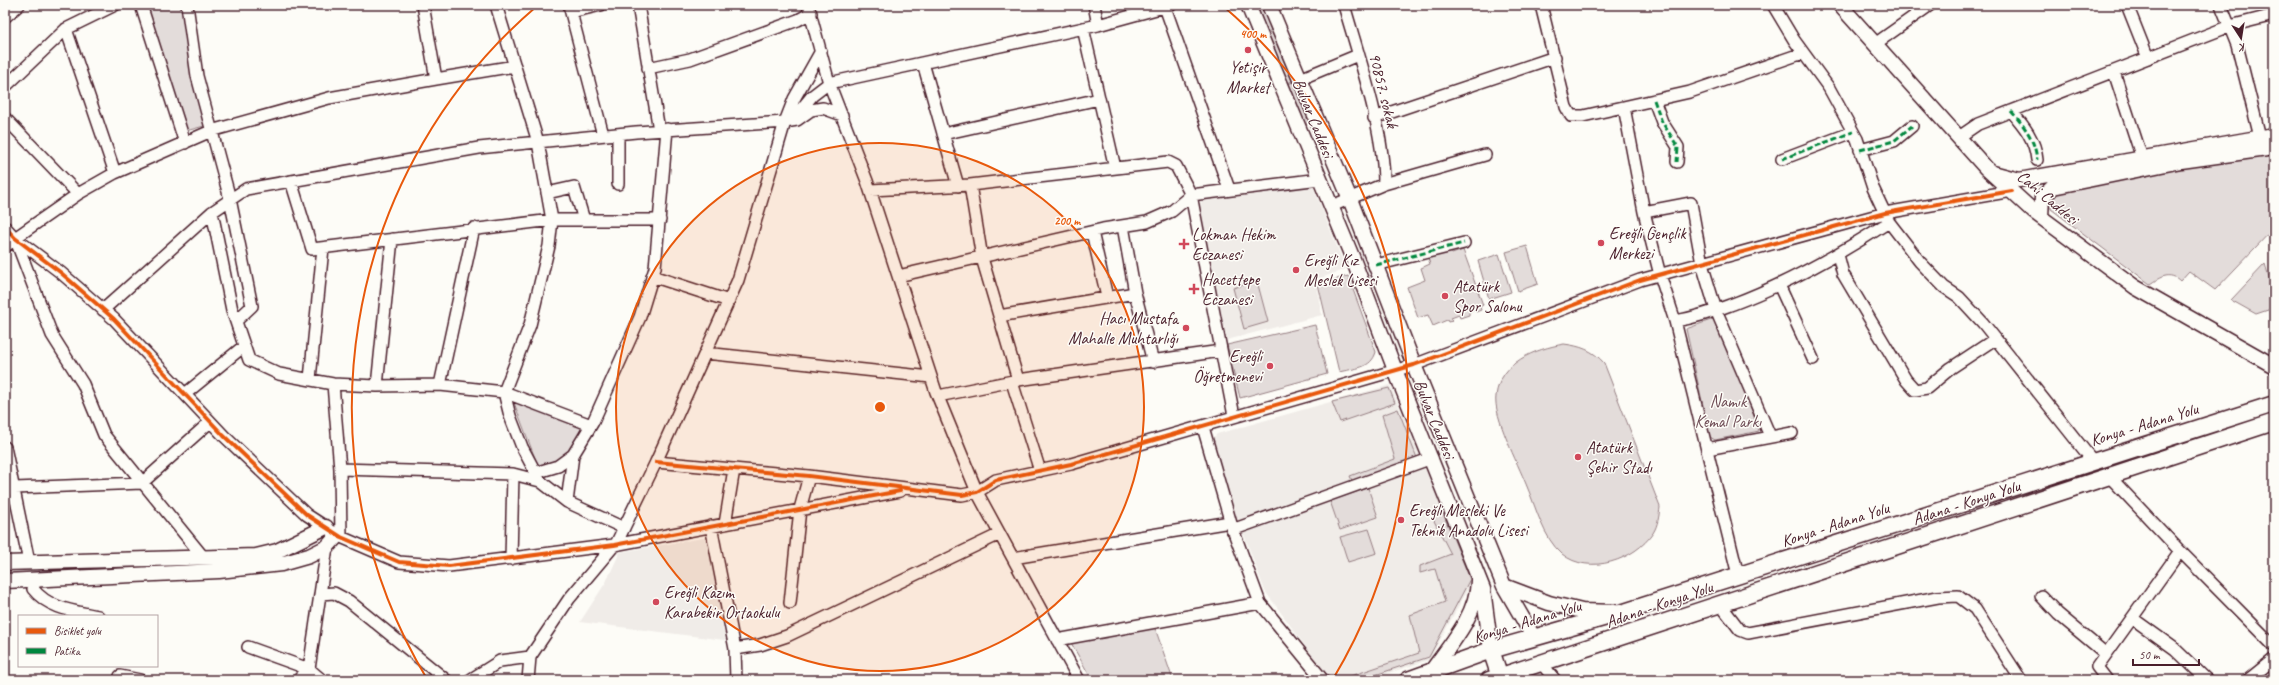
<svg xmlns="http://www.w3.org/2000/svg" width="2279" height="685" font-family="Caveat,sans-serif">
<rect width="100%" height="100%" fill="#fdfcf7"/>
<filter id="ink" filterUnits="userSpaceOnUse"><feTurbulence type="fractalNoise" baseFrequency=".025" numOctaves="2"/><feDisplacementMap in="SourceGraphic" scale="8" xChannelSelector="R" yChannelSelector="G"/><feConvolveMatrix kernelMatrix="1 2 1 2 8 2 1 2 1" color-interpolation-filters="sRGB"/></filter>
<g filter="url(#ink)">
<path fill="#f0ece8" d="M1312,184L1346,269L1315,280L1322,315L1227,340L1198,207L1205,196Z
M1390,385L1421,458L1238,525L1211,440L1217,434Z
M1425,464L1473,580L1429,660L1367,680H1330L1265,591L1243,532Z
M709,537L725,640L580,622L606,582L620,552Z"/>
<path fill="#e3dcda" stroke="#967e82" d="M146,5H181L204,126L186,131Z
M1257,5H1262L1272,30L1267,32Z
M1272,32L1292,81L1288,83L1268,33Z
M1293,82L1309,123L1305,125L1288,84Z
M2268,153H2274V228L2215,290L2189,271L2180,281C2170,271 2160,277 2150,284L2051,209V202L2061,190Z
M1527,246L1538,284L1518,291L1506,252Z
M1450,250L1452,254L1463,250L1483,305L1480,307L1481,310L1476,312L1474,309L1469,312V315L1460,318L1459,315L1451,318L1452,321L1448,322L1447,320L1433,326L1428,315L1418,318L1407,287L1425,280L1421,268L1430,264L1428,258Z
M1499,254L1511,292L1489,299L1478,261Z
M2265,264L2274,294V308L2256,314L2231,300Z
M1348,276L1376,352C1371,369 1355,368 1339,372L1318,284Z
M1257,281L1268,322L1244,329L1233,288Z
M1719,317L1759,431L1715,440L1710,437L1686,329Z
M1315,325L1327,374L1240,398L1227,345Z
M1564,344C1580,346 1593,350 1604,363L1660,507C1659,516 1658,525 1653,533C1635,560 1589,576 1562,554C1543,538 1536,507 1526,484C1518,464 1493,416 1496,396C1500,362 1535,349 1564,344Z
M1389,388L1395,403L1340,422L1332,402Z
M513,400L582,426C573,451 565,463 538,466Z
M1398,409L1417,458L1353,483L1350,476L1395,459L1382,415Z
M1368,488L1378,517L1340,530L1330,501Z
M1442,511L1470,579L1429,657L1360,680H1339L1419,653L1410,615L1445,602L1435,569L1420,573V566L1451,554L1431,515Z
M1369,529L1377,553L1348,562L1340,537Z
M1154,625L1173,680H1092L1070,641Z"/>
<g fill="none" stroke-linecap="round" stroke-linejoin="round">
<g stroke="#4a1f2b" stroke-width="14">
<path id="minor" d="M141,5L185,143
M187,5L197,76L230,199L252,306L236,321
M423,5L436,79L515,66
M496,5L538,142L552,220L549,246L530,325L504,392L510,416L522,447L540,481L567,502L624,528
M569,5L603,135
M638,5L659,130
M808,5L829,83L867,181L936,392L977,492L1079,680
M1094,5L1098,25
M1344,5C1359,58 1384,129 1384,184
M1541,5L1566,107L1571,116H1583L1690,92L1803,53
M1773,5L1794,40L1829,88L1857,139L1873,188L1889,222L1920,262L1944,287L1959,297L1983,323L2092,460
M2127,5L2148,58
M2221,5L2237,45L2260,137
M1165,7L1229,189
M571,12L601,5
M5,17L19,5
M1083,28L1115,168
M66,29L115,173
M1875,44L1930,5
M923,63L958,186
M648,68L690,59L798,20L811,13
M2114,72L2142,158
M1300,79L1358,55
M5,87L66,29L115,5
M1654,100L1662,122L1678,147L1677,162
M1624,107L1644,212
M2011,111C2024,126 2035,139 2037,160
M798,116V113L812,96L829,83L1098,25L1171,5
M5,118L78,194
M1374,118L1555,57
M618,134V184
M943,134L1099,99
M1959,137L1978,124L2230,26L2274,15
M1860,150L1894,141L1912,126
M1782,159L1853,132
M291,181L312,249L552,220H660
M970,185L982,258L1018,380
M870,190L970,185L1168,162L1176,166L1191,195L1320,179
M547,193L574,187L584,220
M1332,206L1384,184L1485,155
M212,212L232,310L249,360L279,374L333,384L377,386L440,385L504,392L591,425
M1123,226L1135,293L1153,362
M5,227L15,238L60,272L114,319L224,436L307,515L341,537L399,562L449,566L614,545L900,491
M1092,232L1107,297
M15,238L52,335L83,384L104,435L204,558
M5,247L15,238L78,194L115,173L211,131L329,98L436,79
M1838,255L1843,274L1906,380L1915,390L1927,388L1951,368L1995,339
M1376,265L1464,243
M652,276L729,301
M898,276L1103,229L1147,222L1172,211L1191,195L1234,416
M1779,285L1813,359
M103,310L212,212L246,189L479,148L636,132L785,122L797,120L811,110L823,108L842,115
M999,316L1135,293
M1675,321L1736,567
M705,353L931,377
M310,379L323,248
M1012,382L1040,471
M333,384L340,469L341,537
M440,385L474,228
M377,386L392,239
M185,394L244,346
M938,396L1018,380L1221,351
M1203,427L1232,527L1260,603L1323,680
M1770,436L1716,310L1702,264L1691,203L1644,212L1660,275L1675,321C1696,318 1714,311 1733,304C1789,283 1840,254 1889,222
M5,447L29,562
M1707,449L1792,433
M656,462L809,476L962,495L977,492L996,480L1071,464L1414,365L1640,280L1885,213L2012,191
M340,469L513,474L540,481
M535,473L558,466L573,455L593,422L640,317L655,268L667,129
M2108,475L2180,551L2274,646
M15,488L142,483L210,422
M567,502L573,455
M725,524L734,469
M711,526L735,649L736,680
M1232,530L1432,458
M1013,558L1230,522
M511,559L513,474
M36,579L33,589C49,609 74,611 98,616
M320,594L334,593L349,601L446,680
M2041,596L2058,614L2106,654
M790,603L800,509L809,476
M1720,604L1740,630L1748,633L1938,597L1958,596L1975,609L2021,680
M2132,618L2175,649L2207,680
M1057,640L1260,603
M248,647L309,669L322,680
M735,649L760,645L787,636L1000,534
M1542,664L1555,680
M120,676L140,680
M298,680L309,669L327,547
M470,680L500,661L530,657
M528,680L530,657L569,599L617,542L656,462L738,280L785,122L794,99L821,51
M2107,680L2097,667L2180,551
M2248,680L2274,659"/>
</g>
<g stroke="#4a1f2b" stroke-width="17">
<path id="major" d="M1248,5L1353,259L1395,370L1483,589L1491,650
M1269,5L1350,199L1414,365L1504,586L1534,638
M1840,5L1986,168L2034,212L2135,287L2274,366
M1993,173L2019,180L2274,135
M2041,217L2042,197L2053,187L2181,161L2274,148
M5,563L256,556L277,551L326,527
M5,581L219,571L281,564L309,556L327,547L338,535
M1504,586L1549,603L1582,611L1615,612
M1430,673C1449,646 1477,616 1478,581"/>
</g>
<g stroke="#4a1f2b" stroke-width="19">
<path id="highway" d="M1491,650L1500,677
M1408,680L1491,650L1624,612L2274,404
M1489,680L2274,422"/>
</g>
<use href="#minor" stroke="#fdfcf7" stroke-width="11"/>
<use href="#major" stroke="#fdfcf7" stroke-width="14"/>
<use href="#highway" stroke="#fdfcf7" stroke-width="16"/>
<path stroke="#00873e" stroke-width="3" stroke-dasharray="6 3" stroke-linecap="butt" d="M1654,100L1662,122L1678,147L1677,162
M2011,111C2024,126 2035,139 2037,160
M1860,150L1894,141L1912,126
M1782,159L1853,132
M1376,265L1464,243"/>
<g stroke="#fdfcf7" stroke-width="6">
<path id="cycleway" d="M5,227L15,238L60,272L114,319L224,436L307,515L341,537L399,562L449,566L614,545L900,491
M656,462L809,476L962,495L977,492L996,480L1071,464L1414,365L1640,280L1885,213L2012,191"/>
</g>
<use href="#cycleway" stroke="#e8590c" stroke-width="4"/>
</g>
</g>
<circle cx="880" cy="407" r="264" fill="#e8590c" fill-opacity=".12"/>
<g fill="none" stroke="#e8590c" stroke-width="2">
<circle cx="880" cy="407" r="264"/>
<path d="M427 679A528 528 0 0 1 537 6M1223 6A528 528 0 0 1 1333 679"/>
</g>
<g fill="#d1495b" stroke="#fdfcf7" stroke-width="1.5">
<circle cx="1248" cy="50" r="4"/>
<circle cx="1601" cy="243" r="4"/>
<path d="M1182 238h4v4h4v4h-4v4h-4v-4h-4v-4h4z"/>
<circle cx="1296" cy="270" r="4"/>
<path d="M1192 283h4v4h4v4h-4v4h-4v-4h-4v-4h4z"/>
<circle cx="1445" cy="296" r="4"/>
<circle cx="1186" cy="328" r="4"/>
<circle cx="1270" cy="366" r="4"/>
<circle cx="1578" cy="457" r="4"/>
<circle cx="1401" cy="520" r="4"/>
<circle cx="656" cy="602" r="4"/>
</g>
<g text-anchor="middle" stroke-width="3" stroke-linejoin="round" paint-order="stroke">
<g font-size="17" fill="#4a1f2b" stroke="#fdfcf7" text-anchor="start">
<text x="1248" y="73" text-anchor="middle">Yetişir<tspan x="1248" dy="20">Market</tspan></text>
<text x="1609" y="239">Ereğli Gençlik<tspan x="1609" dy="20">Merkezi</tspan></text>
<text x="1192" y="240">Lokman Hekim<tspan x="1192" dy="20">Eczanesi</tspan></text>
<text x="1304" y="266">Ereğli Kız<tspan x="1304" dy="20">Meslek Lisesi</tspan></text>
<text x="1202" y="285">Hacettepe<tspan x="1202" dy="20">Eczanesi</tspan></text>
<text x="1453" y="292">Atatürk<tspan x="1453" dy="20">Spor Salonu</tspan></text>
<text x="1178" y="324" text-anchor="end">Hacı Mustafa<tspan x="1178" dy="20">Mahalle Muhtarlığı</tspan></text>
<text x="1262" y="362" text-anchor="end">Ereğli<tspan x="1262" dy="20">Öğretmenevi</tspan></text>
<text x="1586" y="453">Atatürk<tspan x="1586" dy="20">Şehir Stadı</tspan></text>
<text x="1409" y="516">Ereğli Mesleki Ve<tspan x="1409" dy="20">Teknik Anadolu Lisesi</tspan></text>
<text x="664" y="598">Ereğli Kazım<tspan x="664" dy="20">Karabekir Ortaokulu</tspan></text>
</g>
<g font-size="17" fill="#4a1f2b" stroke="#fdfcf7">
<text transform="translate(1384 90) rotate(76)" y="6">90857. sokak</text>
<text transform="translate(1314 118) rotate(68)" y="6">Bulvar Caddesi</text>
<text transform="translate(2048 197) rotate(40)" y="6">Cahi Caddesi</text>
<text transform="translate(1435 419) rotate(68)" y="6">Bulvar Caddesi</text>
<text transform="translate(2144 424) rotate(-17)" y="6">Konya - Adana Yolu</text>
<text transform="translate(1966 502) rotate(-18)" y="6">Adana - Konya Yolu</text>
<text transform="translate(1835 524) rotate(-18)" y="6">Konya - Adana Yolu</text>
<text transform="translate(1659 604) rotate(-19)" y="6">Adana - Konya Yolu</text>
<text transform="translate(1527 621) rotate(-17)" y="6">Konya - Adana Yolu</text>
</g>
<g font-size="17" fill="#704e57" stroke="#fdfcf7">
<text x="1728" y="407">Namık<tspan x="1728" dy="20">Kemal Parkı</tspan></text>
</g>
</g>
<circle cx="880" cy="407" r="6" fill="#e8590c" stroke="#fdfcf7" stroke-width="2"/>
<g font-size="12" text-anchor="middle" font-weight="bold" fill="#e8590c" stroke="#fdfcf7" stroke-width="3" stroke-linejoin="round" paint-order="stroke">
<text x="1253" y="38">400 m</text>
<text x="1067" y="225">200 m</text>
</g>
<rect width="2279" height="685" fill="none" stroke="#fdfcf7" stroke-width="20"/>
<rect x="10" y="10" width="2259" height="665" fill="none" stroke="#4a1f2b" stroke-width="1.5" filter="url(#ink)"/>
<rect x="18" y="615" width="140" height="52" fill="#fdfcf7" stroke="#b5a4a5"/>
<rect x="26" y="628" width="20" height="6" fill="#e8590c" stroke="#b5a4a5"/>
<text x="54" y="635" font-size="12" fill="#4a1f2b">Bisiklet yolu</text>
<rect x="26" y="648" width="20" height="6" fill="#00873e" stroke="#b5a4a5"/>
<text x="54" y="655" font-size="12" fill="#4a1f2b">Patika</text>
<g transform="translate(2241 38) rotate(168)" stroke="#fdfcf7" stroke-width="3" paint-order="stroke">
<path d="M0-3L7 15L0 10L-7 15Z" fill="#4a1f2b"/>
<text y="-6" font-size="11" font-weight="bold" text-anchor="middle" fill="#4a1f2b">K</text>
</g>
<path d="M2133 659v6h66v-6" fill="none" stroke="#4a1f2b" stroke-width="2"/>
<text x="2139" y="659" font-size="12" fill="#4a1f2b" stroke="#fdfcf7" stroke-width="3" paint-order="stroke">50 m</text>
</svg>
